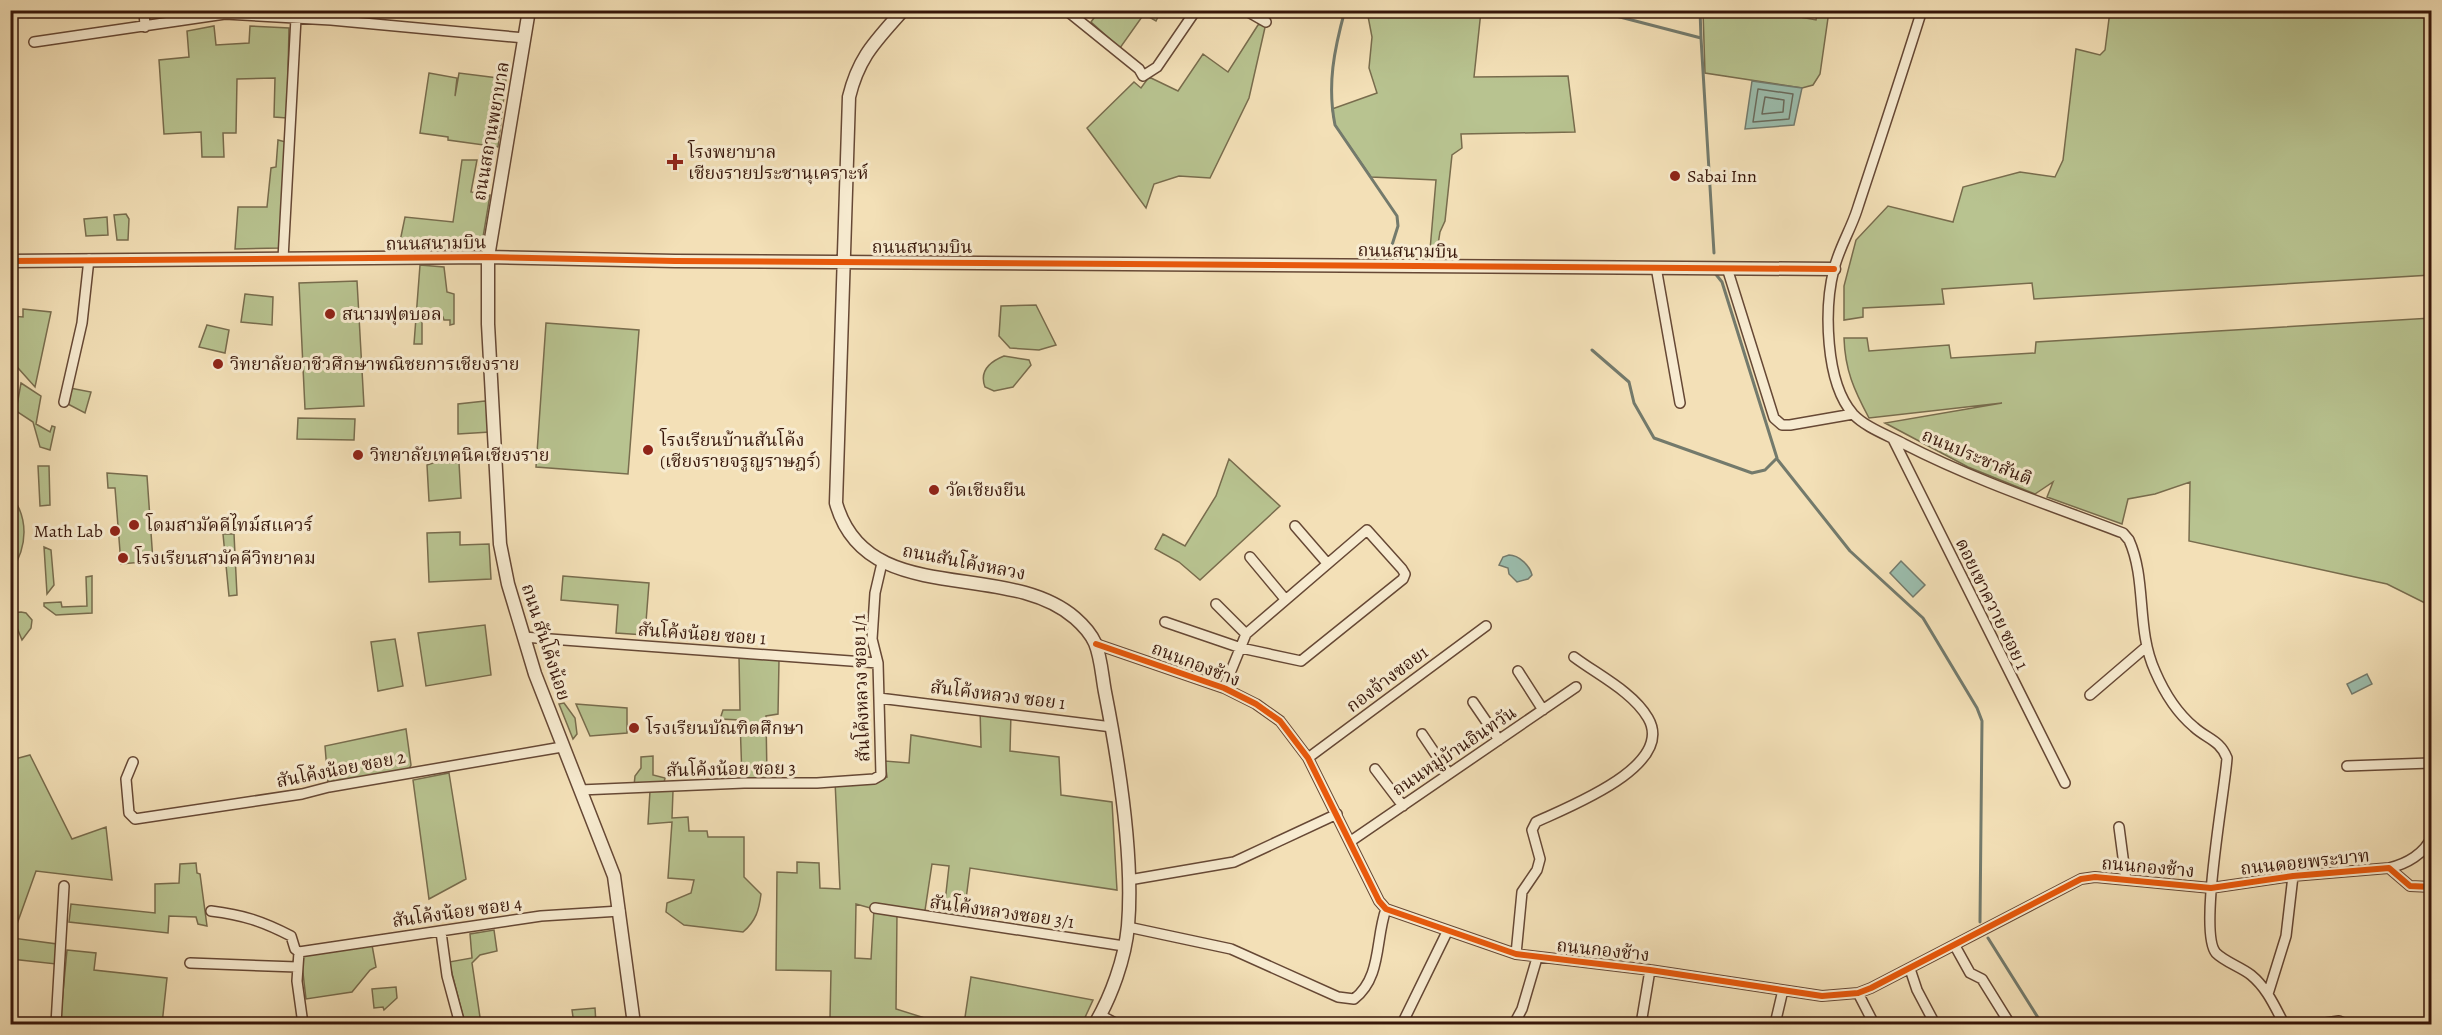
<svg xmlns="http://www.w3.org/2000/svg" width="2442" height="1035" font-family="Alegreya,'Noto Serif Thai',serif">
<rect width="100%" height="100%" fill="#f3e0b7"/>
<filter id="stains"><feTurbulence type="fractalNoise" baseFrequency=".00333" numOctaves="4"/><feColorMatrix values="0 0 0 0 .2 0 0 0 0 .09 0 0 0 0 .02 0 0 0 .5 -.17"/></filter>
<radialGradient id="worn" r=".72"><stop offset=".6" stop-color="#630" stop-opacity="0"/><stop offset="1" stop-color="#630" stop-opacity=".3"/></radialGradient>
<path fill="#b8c390" stroke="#786c4d" stroke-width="1.5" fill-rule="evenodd" d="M1099,11H1161L1156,21L1144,14L1120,48L1091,22Z
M1367,11H1481L1474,77L1568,76L1575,132L1461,134L1462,148L1452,155L1445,221L1440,232L1437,251L1430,250L1436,180L1371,177L1335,125L1332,109L1377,93L1369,68L1372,37Z
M1703,11H1767L1816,20L1818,11H1829L1820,74L1813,85L1802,88L1705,73Z
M2110,11H2431V275L2034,299L2032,283L1942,289L1944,304L1863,308V317L1844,320V286L1856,240L1888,206L1953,222L1963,187L2020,172L2055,177L2063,160L2076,49L2100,55L2105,50Z
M1266,23L1249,98L1210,178L1179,176L1154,184L1146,208L1087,128L1134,82L1141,88L1149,77L1178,91L1203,54L1228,72L1258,25Z
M214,26L216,45L249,43L250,26L289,28L287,118L274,117L275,78L237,79L236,133H223L224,157H202L201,132L164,134L159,60L189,57L187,31Z
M429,73L457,78L455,96L459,73L506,79L498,147L448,140V137L420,133Z
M278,140L286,142L280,248L235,249L238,207H267L271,168L276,167Z
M462,160H477L471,192L490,195L481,249L398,251L405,217L453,222Z
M126,214L129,219L128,240H117L114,215Z
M107,217L108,235L86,236L84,219Z
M420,265L444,267L447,292L454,294V324L450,325V320H444L443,317L422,316V344H414Z
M357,281L364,406L305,409L299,283Z
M245,294L273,297L272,325L241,322Z
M1036,305L1056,345L1039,350L1010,348L999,336L1001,306Z
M23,309L51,312L35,387L18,368L11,366V316L23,317Z
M2431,318V606L2387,584L2189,541L2190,482L2155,494L2128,499L2122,524L2047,497L2053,482L2035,494L1968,467L1885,423L2002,403L1869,418C1854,390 1845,370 1844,338H1867L1869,351L1949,345L1951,358L2035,353L2036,342Z
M546,323L639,330L628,474L536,467Z
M207,325L229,330L225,353L199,347Z
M1004,356L1029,360L1031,365L1013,387L994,391L985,387C979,371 989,362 1004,356Z
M21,383L41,396L36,424L50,432L52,426L55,427L50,450L40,447L33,422L16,411Z
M70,388L91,392L85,413L66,403Z
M485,401L488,402L490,432L458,434V404Z
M298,418L355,419L354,440L297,439Z
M1229,459L1280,506L1200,580L1179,562L1155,549L1163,534L1185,546L1216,496Z
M436,462L459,463L461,498L429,501L427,465Z
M38,466H49L50,505L40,506Z
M107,473L147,476L153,561L121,564L115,488H108Z
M10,493C29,518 28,546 11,572Z
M460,532V545L489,544L491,579L429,582L427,533Z
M223,534H234L237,595L229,596Z
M44,547L51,550L54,585L47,594Z
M92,576V613L56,615L44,606V603L61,602L62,607L87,606L86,577Z
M563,576L649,583L645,635L616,633L618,605L561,600Z
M21,612L26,613L32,620L31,628L22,640L11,613Z
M485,625L491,675L426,686L418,633Z
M395,639L403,686L378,691L371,642Z
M739,657L779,660L778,714L766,716L767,778H742L740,720L720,719L723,710H740Z
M564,703L575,718L577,734L573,739L559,704Z
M576,704L627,708V733L590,736Z
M980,708L1011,713L1010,751L1059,757L1061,795L1112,802L1117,890L970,868L963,923L943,920L949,866L932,864L924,917L897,913L896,1009L944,1024H866L830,1018L831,971L776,970L777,872L797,873V862L819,863L820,888L840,889L835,781L887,777L885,761L909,763L911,735L981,747ZM856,904L874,909L871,959L855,958Z
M406,729L411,765L408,771L328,783L325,746Z
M30,755L72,839L106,827L112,880L36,871L12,938L57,944L56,964L11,959V760Z
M653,756V775L665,778L664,783L634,786L635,776L641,768V757Z
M449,773L466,879L429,899L413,780Z
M650,791H673L672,818L688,817L689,831H707L708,837H744V877L761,894C759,910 756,921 743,932L684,925L666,912L667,903L691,893L694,880L668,878L672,822L648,824Z
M196,863L197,873L200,874L207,926L198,924L196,917L169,916L168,933L69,922L71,904L155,913V884L179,883L180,864Z
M494,930L497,951L480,955L472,963L481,1024H465L449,962L472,958L470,934Z
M372,945L376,967L370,970L352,992L306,999L301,956Z
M67,950L96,953L94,970L167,978L162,1024H60Z
M971,977L1093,1000L1082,1024H964Z
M396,987L397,998L384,1010L383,1007L374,1008L372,989Z
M595,1008L596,1024H574L572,1010Z"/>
<path fill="#9bbdad" stroke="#737a6c" stroke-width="1.5" d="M1752,81L1802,88L1794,125L1745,129Z
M1509,555C1519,555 1530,566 1532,575L1528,579L1517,582L1509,574L1508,568L1499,565L1503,557Z
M1901,561L1925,585L1913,597L1890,573Z
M2367,674L2372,684L2352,694L2347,684Z"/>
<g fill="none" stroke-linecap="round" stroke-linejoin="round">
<path stroke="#696a5c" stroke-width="1.5" d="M1758,89L1793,94L1789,119L1753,122Z
M1765,97L1784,100L1783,112L1762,114Z"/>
<path stroke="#737a6c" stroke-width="3" d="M1345,10C1334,50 1327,85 1335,125L1397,216L1398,226L1392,245
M1593,10L1701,38L1714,253
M1700,10L1701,38
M1592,350L1629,382L1634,403L1654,438L1752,473L1765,470L1777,458L1722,282L1714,272
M1777,459L1850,551L1923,618L1977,708L1982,721L1980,922
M1988,938L2042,1024"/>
<g stroke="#664835" stroke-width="12">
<path id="minor" d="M144,10L145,27
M1066,10L1139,69L1143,76L1157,67L1196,10
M1245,10L1266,22
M1922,10C1901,77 1879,143 1857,210C1851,229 1839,248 1834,269C1824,308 1825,382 1853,414C1865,427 1887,435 1904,444C1974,480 2049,505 2123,533L2129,540C2147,580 2136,630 2155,671C2164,692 2176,712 2194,727C2207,739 2220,740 2227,758C2225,791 2198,933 2216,953C2225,962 2241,967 2251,975C2267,988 2275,1007 2284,1024
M34,42L225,14L331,20L525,38
M283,259L296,18
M1656,267L1680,403
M1727,268L1774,418L1782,425H1790L1853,414
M64,402L82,323L89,259
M1893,439L2065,783
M1295,526L1327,563
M1250,557L1285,599
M1216,604L1246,634
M1165,622L1241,648L1301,661L1403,579L1405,574L1402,569L1367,530L1246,634L1224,688
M523,637L878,663
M1096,644L1224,688L1256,704L1280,721L1308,758L1379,901L1386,909L1516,954L1650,970L1822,996L1858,993L1871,988L2081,879L2095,877L2211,888L2293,876L2389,868L2410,886L2432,887
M1518,671L1543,710
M2090,695L2146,647
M879,698L1112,727
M1473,702L1499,740
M1422,734L1449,774
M1308,758L1486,626
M133,762L126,779L129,813L135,819L302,794L329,787L562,747
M2347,766L2430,763L2432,775
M1375,769L1403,806
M580,790L744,783H817L874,779L881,775L878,663L872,639L875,593L882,563
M2119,827L2126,880
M1351,841L1576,687
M2389,868C2406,864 2425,854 2432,836
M1129,880L1234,862L1337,814
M875,908L1124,946
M211,911C243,915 262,921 291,936L295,949L299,952
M1128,927L1231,949L1338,997L1354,999C1382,977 1375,940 1386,909
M441,932L447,976L460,1024
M1955,946L1970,973L1982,979L2010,1024
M299,952L541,916L620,911
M299,952L297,981L303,1024
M1516,954L1522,892L1537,870L1540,859L1532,830L1536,822C1568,807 1676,766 1648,718C1633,692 1598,675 1574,657
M190,963L297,967
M1910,969L1917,990L1935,1024
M1858,993L1874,1024
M2268,994L2286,936L2293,876
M1100,1015L1117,1024
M56,1024L64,886
M1402,1024L1447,932
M1514,1024L1522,1009L1537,958
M1641,1024L1650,970
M1775,1024L1783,990
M2318,1024L2339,1021L2346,1024"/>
</g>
<g stroke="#664835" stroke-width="15">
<path id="tertiary" d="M529,10L488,257V324L500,544L508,584L535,674L614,876L634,1024
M903,10C876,41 859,56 849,97L836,503C866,610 1005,558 1075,618C1083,625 1091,634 1095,643C1101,657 1102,676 1105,692C1119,763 1134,854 1128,926C1125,959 1111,997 1095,1024
M10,261L488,257L675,261L1834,269"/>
</g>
<use href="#minor" stroke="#f7ebd0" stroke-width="9"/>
<use href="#tertiary" stroke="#f7ebd0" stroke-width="12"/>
<g stroke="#f7ebd0" stroke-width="10">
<path id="cycleway" d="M10,261L488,257L675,261L1834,269
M1096,644L1224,688L1256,704L1280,721L1308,758L1379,901L1386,909L1516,954L1650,970L1822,996L1858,993L1871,988L2081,879L2095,877L2211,888L2293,876L2389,868L2410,886L2432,887"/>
</g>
<use href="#cycleway" stroke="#e8590c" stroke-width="6"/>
</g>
<g fill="#8f2418" stroke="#f7ebd0" stroke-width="2">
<path d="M672 153h6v6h6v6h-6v6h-6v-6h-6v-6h6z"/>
<circle cx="1675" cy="176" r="6"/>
<circle cx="330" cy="314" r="6"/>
<circle cx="218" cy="364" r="6"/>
<circle cx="648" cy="450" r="6"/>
<circle cx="358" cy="455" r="6"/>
<circle cx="934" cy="490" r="6"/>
<circle cx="134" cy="525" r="6"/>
<circle cx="115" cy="531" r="6"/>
<circle cx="123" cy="558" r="6"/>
<circle cx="634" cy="728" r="6"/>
</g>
<g text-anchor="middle" stroke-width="6" stroke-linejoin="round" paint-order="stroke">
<g font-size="18" fill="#37160a" stroke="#f7ebd0">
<text transform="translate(491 131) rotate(-80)" y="6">ถนนสถานพยาบาล</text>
<text transform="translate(436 243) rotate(-1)" y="6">ถนนสนามบิน</text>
<text x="922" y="253">ถนนสนามบิน</text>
<text transform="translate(1408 251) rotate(1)" y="6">ถนนสนามบิน</text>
<text transform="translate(1977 457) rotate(23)" y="6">ถนนประชาสันติ</text>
<text transform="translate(964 562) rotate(11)" y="6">ถนนสันโค้งหลวง</text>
<text transform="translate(1992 604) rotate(64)" y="6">ดอยเขาควาย ซอย 1</text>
<text transform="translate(702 634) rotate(4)" y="6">สันโค้งน้อย ซอย 1</text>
<text transform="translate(546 642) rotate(72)" y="6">ถนน สันโค้งน้อย</text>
<text transform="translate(1196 664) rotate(21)" y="6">ถนนกองช้าง</text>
<text transform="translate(1387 679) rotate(-37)" y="6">กองจ้างซอย1</text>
<text transform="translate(861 688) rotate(-92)" y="6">สันโค้งหลวง ซอย 1/1</text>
<text transform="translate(998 695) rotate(7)" y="6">สันโค้งหลวง ซอย 1</text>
<text transform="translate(1454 751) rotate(-34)" y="6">ถนนหมู่บ้านอินทวัน</text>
<text transform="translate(341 769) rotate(-11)" y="6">สันโค้งน้อย ซอย 2</text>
<text transform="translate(731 769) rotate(-1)" y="6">สันโค้งน้อย ซอย 3</text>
<text transform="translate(2305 862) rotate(-6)" y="6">ถนนดอยพระบาท</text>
<text transform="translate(2148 867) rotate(5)" y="6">ถนนกองช้าง</text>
<text transform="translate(457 912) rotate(-8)" y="6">สันโค้งน้อย ซอย 4</text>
<text transform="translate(1002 912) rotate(8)" y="6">สันโค้งหลวงซอย 3/1</text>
<text transform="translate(1603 950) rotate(6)" y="6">ถนนกองช้าง</text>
</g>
<g font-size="18" fill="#37160a" stroke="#f7ebd0" text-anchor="start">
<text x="688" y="158">โรงพยาบาล<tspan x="688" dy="21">เชียงรายประชานุเคราะห์</tspan></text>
<text x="1687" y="182">Sabai Inn</text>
<text x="342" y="320">สนามฟุตบอล</text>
<text x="230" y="370">วิทยาลัยอาชีวศึกษาพณิชยการเชียงราย</text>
<text x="660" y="446">โรงเรียนบ้านสันโค้ง<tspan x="660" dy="21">(เชียงรายจรูญราษฎร์)</tspan></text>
<text x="370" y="461">วิทยาลัยเทคนิคเชียงราย</text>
<text x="946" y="496">วัดเชียงยืน</text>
<text x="146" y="531">โดมสามัคคีไทม์สแควร์</text>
<text x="103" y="537" text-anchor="end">Math Lab</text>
<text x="135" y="564">โรงเรียนสามัคคีวิทยาคม</text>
<text x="646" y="734">โรงเรียนบัณฑิตศึกษา</text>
</g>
</g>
<rect width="2442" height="1035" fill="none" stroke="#f3e0b7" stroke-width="36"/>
<rect x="12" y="12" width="2418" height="1011" fill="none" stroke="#37160a" stroke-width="3"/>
<rect x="18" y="18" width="2406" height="999" fill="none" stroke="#37160a" stroke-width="1.5"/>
<rect width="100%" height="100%" filter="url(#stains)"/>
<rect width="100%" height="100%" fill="url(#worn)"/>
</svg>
